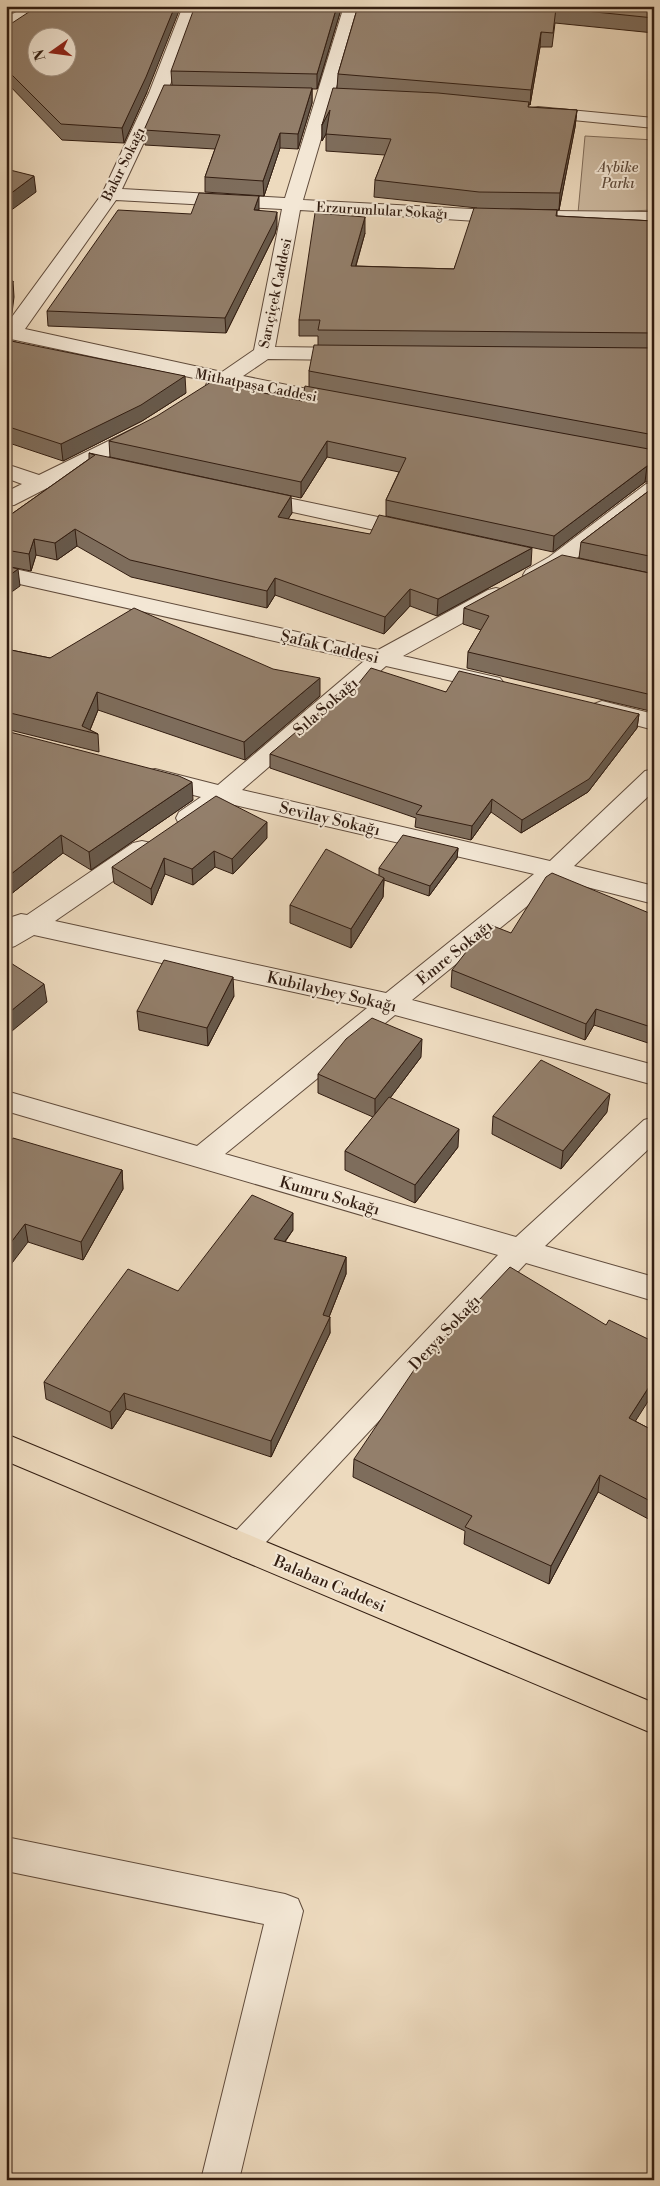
<svg xmlns="http://www.w3.org/2000/svg" width="660" height="2186" font-family="'Libre Bodoni',serif">
<rect width="100%" height="100%" fill="#eddabe"/>
<filter id="stains"><feTurbulence type="fractalNoise" baseFrequency=".004" numOctaves="4"/><feColorMatrix values="0 0 0 0 .2 0 0 0 0 .09 0 0 0 0 .02 0 0 0 .5 -.17"/></filter>
<radialGradient id="worn" r=".72"><stop offset=".6" stop-color="#630" stop-opacity="0"/><stop offset="1" stop-color="#630" stop-opacity=".3"/></radialGradient>
<path fill="#cdbaa1" stroke="#806c59" d="M585,136L654,140V210L578,213Z"/>
<g fill="none" stroke-linecap="round" stroke-linejoin="round">
<g stroke="#614c3c" stroke-width="2">
<path id="minor" d="M29,6H51L49,10L6,29V17Z
M183,6H199L167,93L122,189L285,198L344,6H360L303,200L509,211L516,213L518,217L516,221L509,223L300,210L275,347L350,348L357,350L360,354L357,358L350,360L268,359L243,376L347,397L350,401L347,405L340,407L229,386L216,391L209,389L206,385L208,381L6,338V325L102,194L149,93ZM116,200L282,209L254,350L222,372L25,329Z
M538,107L654,118V128L532,116L529,112L532,108Z
M552,211L654,212V224L545,221L543,217L545,213Z
M144,425L151,427L154,431L151,435L14,505L6,506V492L22,484L6,478V464L39,475L137,427Z
M654,483V499L565,567L542,580L534,582L526,580L523,575L526,570L549,557L646,484Z
M255,491L411,524L419,526L422,531L419,536L411,538L247,502L244,497L247,492Z
M6,567L378,650L488,590L496,588L504,590L507,595L504,600L403,656L500,678L504,683L500,688L492,690L386,666L242,790L550,861L645,771L654,769V791L574,866L654,886V904L559,880L412,1000L654,1065V1085L395,1015L225,1154L516,1237L644,1120L654,1117V1144L545,1246L654,1277V1301L526,1263L253,1556L242,1560L231,1556L226,1546L231,1536L498,1255L6,1111V1091L197,1146L367,1008L34,935L15,946L6,949V928L10,926L8,923L12,917L21,914L27,915L133,843L142,841L151,843L155,849L151,855L55,921L386,993L534,874L226,803C212,813 198,829 179,824L176,818L179,812L201,797L146,783L143,777L146,771L155,769L218,785L364,661L6,581Z
M602,701L654,714V730L594,714L590,709L594,704Z
M6,1837L285,1894L298,1899L303,1911L239,2180H201L264,1924L6,1871Z"/>
</g>
<g stroke="#321d11" stroke-width="2">
<path id="major" d="M6,1434L654,1703V1734L6,1461Z"/>
</g>
<use href="#minor" fill="#f3e7d5" fill-rule="evenodd"/>
<use href="#major" fill="#eddabe" fill-rule="evenodd"/>
</g>
<path fill="#7e6d5c" stroke="#321d11" d="M342,6L317,89H312V103L298,149L280,148L264,196L205,192V177L215,149L145,145L144,130L172,85L171,71Z
M358,6H654V33L555,23L552,47H540L530,105H528V107L577,110L575,127L559,210L510,209L557,210V216L654,221V482H645L553,552L386,516V500L399,472L327,457L301,498L110,457L109,441L302,401L309,387V371L318,345V336H299V320L365,233L356,266L454,269L477,208L374,197L375,180L385,155L326,151V134L322,141V125L337,88L338,74Z
M6,27L147,92L124,143L62,140L6,82Z
M259,210L277,226L275,234L226,333L48,326L47,311Z
M6,324H7L9,340L186,393L142,421L63,461L6,442Z
M89,453L292,513L288,519L531,565L437,616L410,606L384,634L275,595L267,608L131,577L77,546L57,560L36,555L31,571L6,566V518L89,459Z
M654,487V574L579,558L581,542Z
M654,574V706L650,711L467,668L468,652L481,630L463,624L464,608Z
M6,649L50,658L320,696L245,760L98,710L90,730L98,734L99,752L6,729Z
M354,689L446,692L639,714L637,728L588,792L521,833L491,812L471,840L415,827L416,818L270,768V754Z
M6,731L193,800L91,870L63,853L6,898Z
M267,838L233,874L215,867L193,885L165,874L152,905L114,883L112,867Z
M458,848L457,858L429,896L384,880L383,897L351,948L290,923V905L379,875V868Z
M654,915V1045L594,1025L585,1040L451,987L452,970L511,933Z
M234,996L208,1046L139,1030L137,1011Z
M421,1057L390,1098L458,1147L415,1203L345,1170V1151L373,1117L318,1093V1074Z
M607,1112L561,1169L492,1134L493,1116Z
M6,1150L122,1170L123,1189L83,1260L28,1242Z
M293,1230L285,1242L346,1257V1274L329,1317L330,1333L271,1457L126,1409L112,1429L46,1399L44,1382L178,1291Z
M635,1421L654,1431V1522L598,1492L549,1584L464,1544L465,1531L353,1477L354,1459Z"/>
<path fill="#67594b" stroke="#321d11" d="M175,6H181L147,92L124,143L122,128Z
M337,6H342L317,89V74Z
M541,32L540,47L530,105L531,90Z
M312,88V103L298,149V134Z
M330,110V127L322,141V125Z
M577,110L575,127L559,210L560,193Z
M280,133V148L264,196L263,181Z
M34,176L36,192L6,214V197Z
M259,196V210H254Z
M277,212V226L275,234L226,333L225,318Z
M365,217V233L351,282V266Z
M13,281L14,297L12,313L6,322V303Z
M7,324L9,341L6,349V331Z
M185,376L186,393L142,421L63,461L61,444Z
M327,441V457L301,498V482Z
M647,466L645,482L553,552L554,536Z
M291,496L292,513L278,534V517Z
M75,529L77,546L57,560L55,543Z
M34,539L36,555L31,571L29,554Z
M532,548L531,565L437,616L438,599Z
M18,569L20,586L6,596V578Z
M275,578V595L267,608V591Z
M410,589V606L384,634L385,617Z
M320,678V696L245,760L244,742Z
M97,692L98,710L89,732L82,726Z
M654,692V706L650,711L652,695Z
M639,714L637,728L588,792L521,833L522,820Z
M192,782L193,800L91,870L89,852Z
M492,799L491,812L471,840L472,826Z
M267,822V838L233,874L232,859Z
M61,835L63,853L6,898V878Z
M458,848L457,858L429,896L430,886Z
M214,851L215,867L193,885L192,869Z
M164,858L165,874L152,905L151,889Z
M384,878L383,897L351,948V929Z
M233,977L234,996L208,1046L207,1028Z
M44,984L47,1002L6,1036V1015Z
M596,1009L594,1025L585,1040L586,1024Z
M422,1039L421,1057L375,1118V1099Z
M610,1094L607,1112L561,1169L563,1151Z
M459,1129L458,1147L415,1203V1185Z
M122,1170L123,1189L83,1260L81,1242Z
M293,1213V1230L274,1256V1239Z
M25,1224L28,1242L6,1271V1249Z
M346,1257V1274L325,1327L330,1317V1333L271,1457V1441Z
M654,1379V1392L626,1436L629,1418Z
M124,1393L126,1409L112,1429L110,1412Z
M600,1475L598,1492L549,1584L551,1566Z"/>
<path fill="#937f6b" stroke="#321d11" fill-rule="evenodd" d="M38,6H175L146,77L122,128L61,124L6,69V27ZM38,38H68V68H38Z
M195,6H337L317,74L171,71Z
M358,6H654V18L556,8L553,33L541,32L531,90L338,74Z
M164,85L312,88L298,134L280,133L263,181L205,177L220,135L144,130Z
M333,88L438,93L529,102L528,107L577,110L560,193L479,192L375,180L391,139L326,134L330,110L322,125Z
M6,169L34,176L6,197Z
M199,193L259,196L254,210L277,212L275,220L225,318L47,311L118,210L191,214Z
M474,208L557,210L556,216L654,221V333L318,330L320,320H299L315,213L365,217L351,266L454,269Z
M6,280L13,281L10,297L6,303Z
M6,340L185,376L141,405L61,444L6,426Z
M314,345L654,348V435L309,371Z
M211,382L302,401L305,386L654,450V466H647L554,536L386,500L406,458L327,441L301,482L109,441L157,416Z
M89,453L291,496L278,517L370,534L379,515L532,548L438,599L410,589L385,617L275,578L267,591L130,560L75,529L55,543L34,539L29,554L6,550V518L95,455Z
M654,487V557L581,542Z
M562,555L654,574V692L652,695L468,652L489,616L464,608Z
M6,566L18,569L6,578Z
M134,608L273,669L320,678L244,742L97,692L82,726L98,734L6,712V649L50,658Z
M371,668L446,692L459,671L639,714L589,779L522,820L492,799L472,826L416,814L422,806L270,754L348,688L354,689Z
M6,731L179,776L192,782L89,852L61,835L6,878Z
M216,796L267,822L232,859L214,851L192,869L164,858L151,889L112,867Z
M403,835L458,848L430,886L379,868Z
M326,849L384,878L351,929L290,905Z
M552,873L654,915V1028L596,1009L586,1024L452,970L488,924L511,933L546,877Z
M6,960L44,984L6,1015Z
M164,960L233,977L207,1028L137,1011Z
M372,1018L422,1039L375,1099L318,1074L346,1039Z
M541,1060L610,1094L563,1151L493,1116Z
M389,1097L459,1129L415,1185L345,1151Z
M13,1138L122,1170L81,1242L25,1224L6,1249V1150Z
M252,1195L293,1213L274,1239L346,1257L323,1315L330,1317L271,1441L124,1393L110,1412L44,1382L128,1269L178,1291Z
M510,1267L606,1325L609,1320L654,1342V1379L629,1418L654,1431V1503L600,1475L551,1566L465,1527L472,1516L354,1459L416,1367Z"/>
<g text-anchor="middle" stroke-width="4" stroke-linejoin="round" paint-order="stroke">
<g font-size="14" fill="#321d11" stroke="#f3e7d5">
<text transform="translate(123 164) rotate(-64)" y="5">Bakır Sokağı</text>
<text transform="translate(382 210) rotate(3)" y="5">Erzurumlular Sokağı</text>
<text transform="translate(275 293) rotate(-78)" y="5">Sarıçiçek Caddesi</text>
<text transform="translate(256 385) rotate(11)" y="5">Mithatpaşa Caddesi</text>
</g>
<g font-size="14" font-style="italic" fill="#604c3c" stroke="#f3e7d5">
<text x="618" y="172">Aybike<tspan x="618" dy="16">Parkı</tspan></text>
</g>
<g font-size="16" fill="#321d11" stroke="#f3e7d5">
<text transform="translate(330 646) rotate(13)" y="6">Şafak Caddesi</text>
<text transform="translate(325 706) rotate(-41)" y="6">Sıla Sokağı</text>
<text transform="translate(330 818) rotate(13)" y="6">Sevilay Sokağı</text>
<text transform="translate(454 952) rotate(-39)" y="6">Emre Sokağı</text>
<text transform="translate(332 991) rotate(13)" y="6">Kubilaybey Sokağı</text>
<text transform="translate(330 1195) rotate(16)" y="6">Kumru Sokağı</text>
<text transform="translate(444 1332) rotate(-47)" y="6">Derya Sokağı</text>
<text transform="translate(330 1583) rotate(23)" y="6">Balaban Caddesi</text>
</g>
</g>
<rect width="660" height="2186" fill="none" stroke="#eddabe" stroke-width="25"/>
<rect x="8" y="8" width="645" height="2171" fill="none" stroke="#321d11" stroke-width="2.5"/>
<rect x="12" y="12" width="635" height="2161" fill="none" stroke="#321d11"/>
<g transform="translate(52 52) rotate(256)"><circle r="24" fill="#f3e7d5" stroke="#a69687"/>
<path d="M0-4L9 19L0 12L-9 19Z" fill="#8f2418"/>
<text y="-8" font-size="14" font-weight="bold" text-anchor="middle" fill="#321d11">N</text>
</g>
<rect width="100%" height="100%" filter="url(#stains)"/>
<rect width="100%" height="100%" fill="url(#worn)"/>
</svg>
